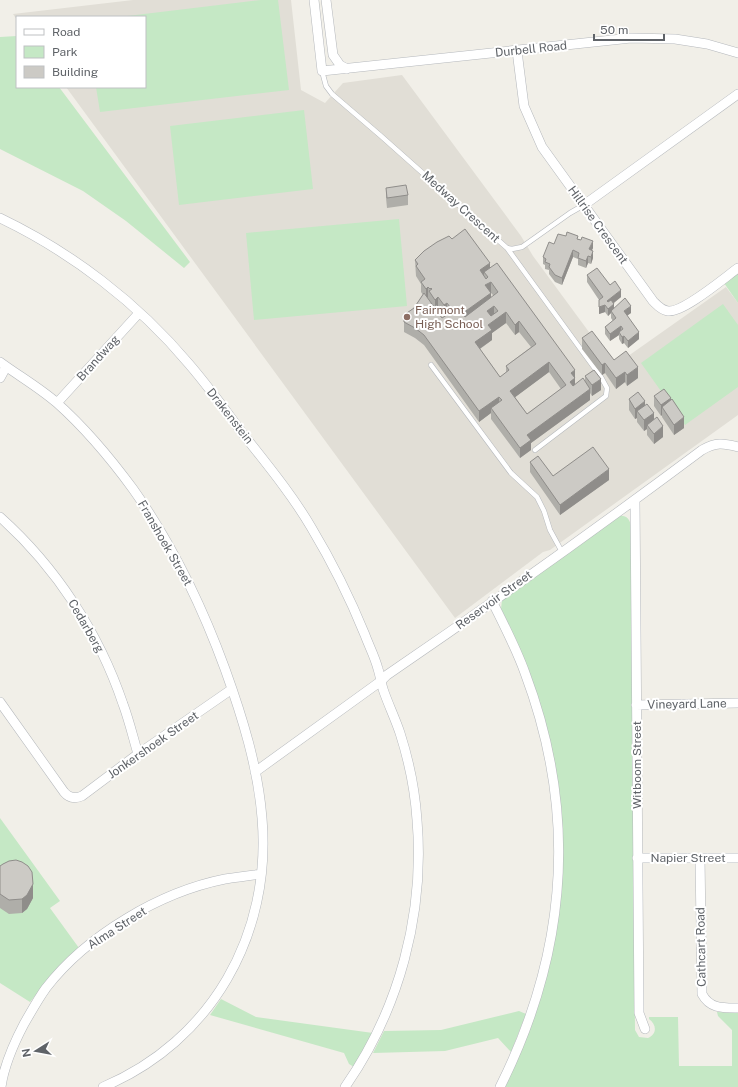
<svg xmlns="http://www.w3.org/2000/svg" width="738" height="1087" font-family="'Public Sans',sans-serif">
<rect width="100%" height="100%" fill="#f1efe8"/>
<path fill="#e1ded6" d="M133,0H291L301,90L325,103L343,83L402,75L521,236L533,256L614,366L726,287L738,303V415L550,550L543,552L455,618L66,87H145V17H17V20L13,14Z"/>
<path fill="#c5e8c5" d="M261,0H278L289,90L100,112L96,87H145V17H119Z
M17,36V87H59L190,262L184,268L126,221L83,191L0,149V37Z
M304,110L313,189L179,205L170,126Z
M399,219L407,306L254,320L246,233Z
M738,273V303L724,283Z
M723,304L738,325V387L685,425L641,363Z
M619,516C626,515 630,519 631,526L635,1030L639,1037L648,1038C657,1034 657,1025 649,1019V1017H678L679,1066H732V1030L718,1016L717,1012L738,1013V1087H505C583,929 582,765 501,609L502,600Z
M0,818L60,901L50,908L79,948L39,991L30,1002L0,983Z
M221,999L256,1017L373,1033L354,1067L349,1064L344,1053L210,1015Z
M519,1011L526,1014L511,1052L498,1038L445,1051L373,1053L384,1031L441,1030Z"/>
<g fill="none" stroke-linecap="round" stroke-linejoin="round">
<g stroke="#b5b8bc" stroke-width="5.5">
<path id="lane" d="M322,71L326,86L332,94L381,136L507,248L512,249L522,247L570,213L584,205
M507,248L601,377L607,388L606,396L535,450
M431,365L511,473L537,497L544,511L550,530L562,552"/>
</g>
<g stroke="#b5b8bc" stroke-width="10">
<path id="street" d="M314,0L322,71L631,38L675,39L707,44L738,53
M326,0L333,55L340,65L347,69
M517,51L524,106L542,147L653,301C657,305 661,310 668,311C683,313 724,278 738,268
M584,205L738,94
M0,218C71,252 138,303 189,364C207,385 224,408 240,430C265,462 291,493 311,527C332,562 350,598 365,635C369,646 375,657 378,669C380,675 381,682 383,689C388,704 395,718 400,733C409,761 415,790 417,820C425,914 399,1010 345,1087
M0,362C19,376 40,388 57,403C85,428 111,459 133,489C172,544 202,606 225,669C242,716 258,767 262,818C272,934 212,1041 103,1087
M0,378L6,367
M57,403L139,313
M635,500L639,1013L645,1029
M0,517C56,567 99,633 123,704C129,720 133,737 138,754
M492,601C504,625 516,648 525,673C578,814 567,953 500,1087
M0,702L64,792C69,798 75,799 82,796L138,754L232,689
M636,705L738,703
M255,772L381,681L387,675C494,602 599,527 702,450C716,442 723,443 738,447
M637,858H738
M700,858L702,994C710,1009 723,1008 738,1008
M1,1087C4,1066 14,1043 24,1024C31,1012 38,999 46,988C87,935 160,892 225,879C237,877 249,876 261,874"/>
</g>
<use href="#lane" stroke="#fff" stroke-width="4.5"/>
<use href="#street" stroke="#fff" stroke-width="9"/>
</g>
<path fill="#afaea9" fill-rule="evenodd" d="M386,188L408,195V205L387,208L386,198Z
M566,236L578,239L593,248L592,250L593,258L591,264L588,263L586,268L578,265V259L573,257L562,285L555,282L549,274V270L545,269V265L543,264V257L554,244Z
M452,239L490,268L575,370V384L585,383V376L601,390L592,396L590,393V400L531,443V450L520,458L491,419V413L479,422L424,345L415,338L404,332V315L414,308L423,295L421,292V284L416,276L415,260ZM490,292L494,296L491,298ZM438,308L444,316L447,314H448L442,318L436,310ZM506,323L515,335L519,332L531,347L506,366V373L500,377L480,349L492,340V333ZM549,372L561,389L527,414L515,397Z
M587,275L610,285L621,297L614,303V308L631,313L627,315L639,339L628,348L624,343L622,344L619,339V335L610,341L605,334V327L613,321L611,318V313L608,316L605,312L599,314V300L587,282Z
M582,338L614,360L638,378L627,386L625,382L616,389L605,373L602,375L582,349Z
M654,396L671,400L684,428L674,435L662,417V415L661,416L654,406Z
M629,399L645,405L654,419L663,437L654,444L647,435V429L644,431L637,422V418L635,419L629,410Z
M530,462L553,476L609,480L560,515L530,472Z
M0,866L33,898L27,909L22,913L9,914L0,908Z"/>
<path fill="#8f8d8a" d="M593,241V248L589,256V249Z
M573,250V257L562,285V278Z
M593,251V258L591,264V257Z
M588,256V263L586,268V261Z
M490,263V274L484,272V278L480,270Z
M491,282V292L485,296V285Z
M428,287V298L426,300V289Z
M621,290V297L607,308V301Z
M491,293V303L463,324V313Z
M438,297V308L435,310V300Z
M447,303V314L444,316V305Z
M614,304V311H611V313L608,316V309Z
M605,305V312L599,314V307Z
M494,306V317L487,322V311Z
M631,306V313L624,318V311Z
M506,312V323L492,333V340L475,352V342L488,325Z
M519,321V332L515,335V325Z
M621,326V333L619,332V335L610,341V334Z
M639,332V339L628,348V341Z
M624,336V343L622,344V337Z
M549,362V372L510,401V391Z
M605,363V373L602,375V365Z
M638,367V378L627,386V375Z
M575,370V388L570,382L571,373Z
M625,372V382L616,389V378Z
M601,379V390L592,396V385Z
M590,389V400L531,443V450L520,458V448L527,435Z
M499,397V407L491,408V413L479,422V411Z
M671,398V409L662,407V415L661,416V405Z
M645,401V412L637,411V418L635,419V409Z
M654,413V424L647,425V429L644,431V420Z
M684,417V428L674,435V425Z
M663,426V437L654,444V434Z
M609,469V480L560,515V505Z
M33,884V898L27,909L22,913V899Z"/>
<path fill="#cccac5" stroke="#8f8d8a" fill-rule="evenodd" d="M406,185L408,195L387,198L386,188Z
M465,229L490,263L480,270L486,279L488,277L484,272L497,263L575,370L571,373L575,378L570,382L573,386L583,378L590,389L527,435L531,440L520,448L491,408L502,400L499,397L479,411L424,335L415,328L404,322V315L414,308L424,293L442,318L453,311L447,303L444,305L438,297L435,300L429,291L432,289L431,288L430,289L428,287L426,289L421,282L425,279L416,266L418,264L415,260L424,251L437,242L449,236L452,239ZM491,282L498,292L465,317L463,313L491,293L485,285ZM494,306L498,311L491,316L487,311ZM506,312L515,325L519,321L536,344L506,366L509,370L500,377L475,342L492,330L488,325ZM549,362L566,385L527,414L510,391Z
M567,232L578,236L577,239L581,240L582,237L593,241L589,249L593,251L591,257L588,256L586,261L578,258L579,253L573,250L562,278L555,275L549,267L550,264L545,262L546,259L543,257L549,242L554,244L558,234L566,236Z
M597,268L610,285L615,281L621,290L607,301L608,302L611,300L614,304L608,309L605,305L599,307V300L603,297L587,275Z
M625,298L631,306L624,311L639,332L628,341L624,336L622,337L619,332L623,329L621,326L610,334L605,327L616,318L611,311Z
M592,331L614,360L626,351L638,367L627,375L625,372L616,378L605,363L602,365L582,338Z
M594,370L601,379L592,385L585,376Z
M664,389L671,398L661,405L654,396Z
M638,392L645,401L635,409L629,399Z
M672,399L684,417L674,425L662,407Z
M647,404L654,413L644,420L637,411Z
M657,417L663,426L654,434L647,425Z
M593,447L609,469L560,505L530,462L538,456L553,476Z
M16,860L22,862L28,866L32,872L33,884L27,895L22,899L9,900L0,894V866L3,864L9,861Z"/>
<circle fill="#8d6e63" stroke="#fff" stroke-width="1.5" cx="407" cy="317" r="4"/>
<g text-anchor="middle" stroke-width="4" stroke-linejoin="round" paint-order="stroke">
<g font-size="12" fill="#5f6368" stroke="#fff">
<text transform="translate(531 49) rotate(-6)" y="4">Durbell Road</text>
<text transform="translate(461 207) rotate(42)" y="4">Medway Crescent</text>
<text transform="translate(598 225) rotate(54)" y="4">Hillrise Crescent</text>
<text transform="translate(98 358) rotate(-48)" y="4">Brandwag</text>
<text transform="translate(230 416) rotate(52)" y="4">Drakenstein</text>
<text transform="translate(165 543) rotate(60)" y="4">Franshoek Street</text>
<text transform="translate(494 600) rotate(-36)" y="4">Reservoir Street</text>
<text transform="translate(86 626) rotate(60)" y="4">Cedarberg</text>
<text transform="translate(687 704) rotate(-1)" y="4">Vineyard Lane</text>
<text transform="translate(153 745) rotate(-35)" y="4">Jonkershoek Street</text>
<text transform="translate(637 765) rotate(-90)" y="4">Witboom Street</text>
<text x="688" y="862">Napier Street</text>
<text transform="translate(117 928) rotate(-33)" y="4">Alma Street</text>
<text transform="translate(701 947) rotate(-91)" y="4">Cathcart Road</text>
</g>
<g font-size="12" fill="#785e54" stroke="#fff" text-anchor="start">
<text x="415" y="314">Fairmont<tspan x="415" dy="14">High School</tspan></text>
</g>
</g>
<rect x="16" y="16" width="130" height="72" fill="#ffffff" stroke="#bfc1c3"/>
<rect x="24" y="29" width="20" height="6" fill="#ffffff" stroke="#bfc1c3"/>
<text x="52" y="36" font-size="12" fill="#5f6368">Road</text>
<rect x="24" y="46" width="20" height="12" fill="#c5e8c5" stroke="#bfc1c3"/>
<text x="52" y="56" font-size="12" fill="#5f6368">Park</text>
<rect x="24" y="66" width="20" height="12" fill="#cccac5" stroke="#bfc1c3"/>
<text x="52" y="76" font-size="12" fill="#5f6368">Building</text>
<g transform="translate(36 1051) rotate(259)" stroke="#ffffff" stroke-width="3" paint-order="stroke">
<path d="M0-3L7 15L0 10L-7 15Z" fill="#5f6368"/>
<text y="-6" font-size="11" font-weight="bold" text-anchor="middle" fill="#5f6368">N</text>
</g>
<path d="M594 34v6h70v-6" fill="none" stroke="#5f6368" stroke-width="2"/>
<text x="600" y="34" font-size="12" fill="#5f6368" stroke="#ffffff" stroke-width="3" paint-order="stroke">50 m</text>
</svg>
